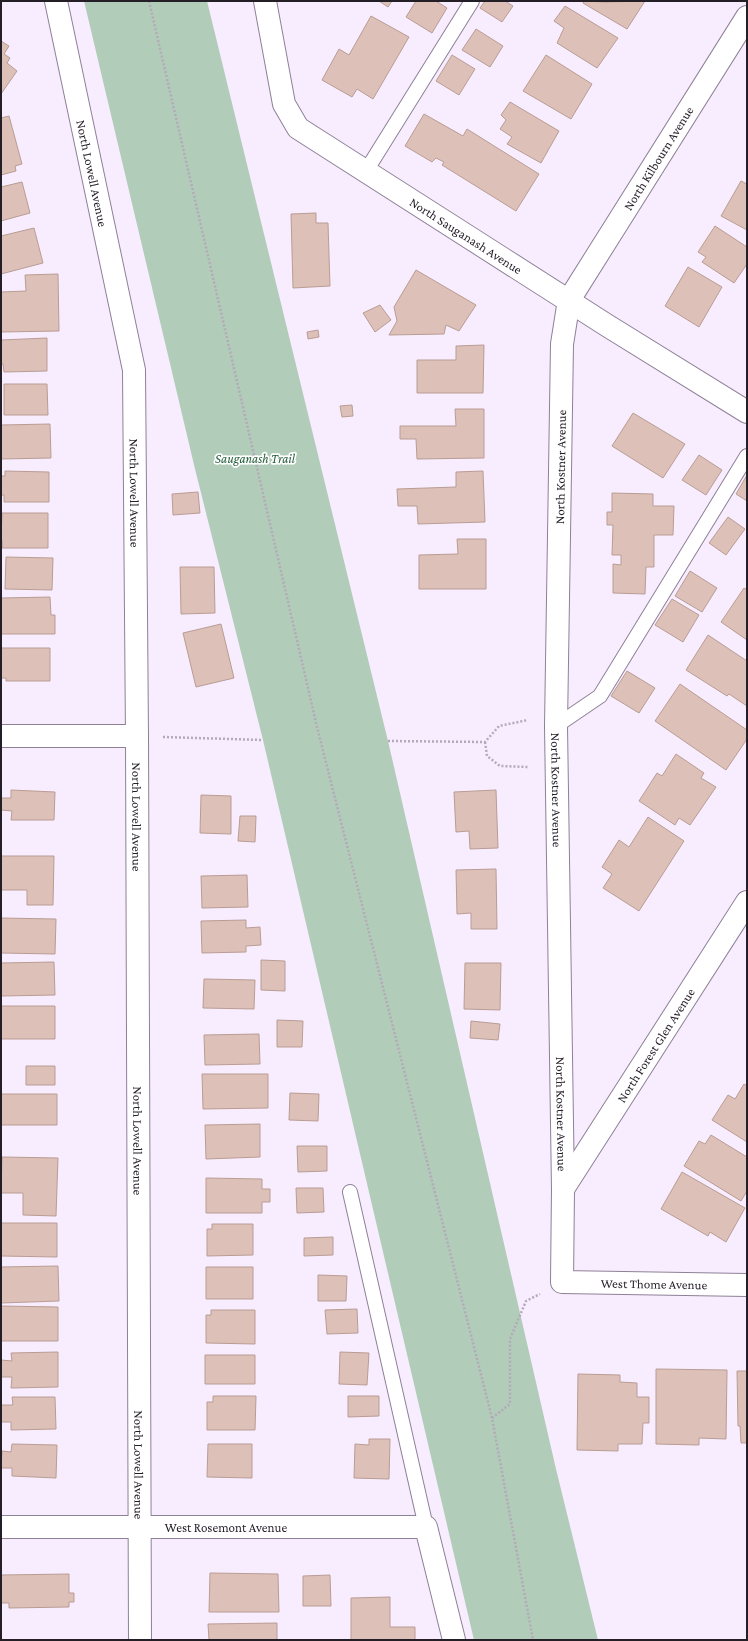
<svg xmlns="http://www.w3.org/2000/svg" width="748" height="1641" font-family="'Crimson Pro',serif">
<rect width="100%" height="100%" fill="#f8ecff"/>
<path fill="#b2ccba" d="M84,1H207L388,741L556,1469L598,1640H474L263,740L195,469Z"/>
<path fill="#ddc0b7" stroke="#b99d94" d="M379,1H392L388,7Z
M416,1H436L447,8L432,33L406,17Z
M485,1H505L513,6L502,22L480,8Z
M584,1L605,2L645,1L627,29L583,3Z
M565,6L618,38L597,68L557,43L564,28L554,21Z
M371,16L409,37L373,99L357,89L352,97L322,80L339,49L349,55Z
M476,29L503,46L490,67L462,50Z
M1,41L9,46L4,54L10,58L7,63L17,71L1,94Z
M452,55L475,69L459,95L436,81Z
M546,55L592,84L571,119L523,91Z
M510,102L559,131L541,163L507,144L512,137L500,129L506,120L501,115Z
M424,114L463,136L467,129L539,174L516,211L442,165L444,162L436,158L432,162L405,146Z
M9,116L22,164L15,166L16,171L1,175V118Z
M741,181L747,184V230L721,216Z
M22,182L30,213L1,221V187Z
M316,213V223H328L330,286L293,288L291,214Z
M715,226L747,247V264L734,283L702,262L706,257L698,252Z
M34,228L43,263L1,274V236Z
M688,267L722,287L699,327L665,306Z
M416,270L476,305L459,331L446,325L444,334L389,335L397,321L394,307Z
M58,274L59,331L1,332V292L26,291L25,275Z
M380,305L391,320L375,332L363,313Z
M318,330L319,337L308,339L307,332Z
M47,338V371L4,372L3,364H1V340Z
M484,345L483,393H417V360H456V346Z
M4,384H47L48,415H4Z
M352,405L353,416L342,417L340,406Z
M455,409H484V458L417,459L416,439H400V426H456Z
M633,413L685,444L663,478L612,446Z
M50,424L51,458L1,459V425Z
M699,455L722,470L706,495L682,480Z
M5,471L49,472V502H4V495H1V476H5Z
M483,471L485,522L418,524L417,506H398L397,489L456,487V472Z
M747,475V501L736,494Z
M198,492L200,513L173,515L172,494Z
M612,493L653,494V506H674L673,535H654V567H646L645,594L613,593V564L621,565V555H612L613,525H607V512H612Z
M2,513H48V548H2V540H1Z
M728,517L745,529L726,555L709,543Z
M457,539H486V589H419V555L458,554Z
M6,557L53,558L52,590L5,589Z
M180,567H214L215,613L181,614Z
M690,571L717,588L702,612L675,596Z
M744,588L747,590V640L721,622Z
M50,597L51,615H55V634H1V598Z
M672,599L699,615L683,642L655,625Z
M221,624L234,678L196,687L183,633Z
M708,635L747,661V706L729,694L727,696L686,670Z
M1,648H50V681H6V678H1Z
M627,671L655,688L639,713L611,696Z
M680,684L747,730V739L726,770L655,721Z
M676,754L704,773L701,778L716,787L690,825L679,818L675,825L639,801L657,773L662,776Z
M11,790L55,792L54,820H11L12,811L1,810V798H11Z
M496,790L498,848L470,849L469,831L456,832L454,792Z
M201,795L231,796V834L200,833Z
M240,816H256L255,842L238,841Z
M648,817L684,841L639,911L603,888L612,874L602,867L619,840L629,847Z
M1,856H54L53,905H27V890H1Z
M496,869L497,929H471V913L457,914L456,870Z
M247,875L248,907L202,908L201,876Z
M1,918L56,919L55,954L1,953Z
M246,920V928L260,927L261,945L246,946V952L202,953L201,921Z
M261,960L285,961V991L261,990Z
M54,962L55,995L1,996V963Z
M465,963H501L500,1010L464,1009Z
M204,979L255,980L254,1009L203,1008Z
M1,1006H55V1039H1Z
M277,1020L303,1021L302,1047H277Z
M471,1021L500,1024L498,1040L470,1038Z
M259,1034L260,1064L205,1065L204,1035Z
M26,1066H55V1085H26Z
M202,1074H268V1108L203,1109Z
M744,1084L747,1086V1142L712,1120L728,1095L735,1099Z
M290,1093L319,1094L318,1121L289,1120Z
M1,1094H57V1125H1Z
M260,1124V1157L206,1159L205,1125Z
M711,1135L747,1157V1191L741,1201L684,1166L699,1141L705,1144Z
M297,1146H327V1171L298,1172Z
M2,1157L58,1158L56,1216L23,1215V1193H1Z
M682,1172L745,1208L726,1242L710,1232L708,1236L661,1209Z
M206,1178L262,1179V1189H270V1202H262V1213H206Z
M296,1188H323L324,1212L297,1213Z
M1,1223H57V1257L1,1256Z
M212,1224H253V1255L207,1256V1229H212Z
M333,1237V1255L304,1256V1238Z
M58,1266L59,1301L1,1303V1267Z
M206,1267H253V1299H206Z
M318,1275L347,1276L346,1301H318Z
M1,1306L58,1307V1341H1Z
M357,1309L358,1333L327,1334L325,1310Z
M211,1310H255V1344L206,1343V1315H211Z
M58,1352V1387L11,1388L12,1377H1V1360L12,1361L11,1353Z
M340,1352L369,1353L367,1385L339,1384Z
M205,1355H255V1384H205Z
M656,1369L727,1370L726,1439L699,1438V1445L656,1444Z
M737,1371H747V1443H741L740,1426H738Z
M578,1374L620,1375V1382L637,1383V1397H649V1423H643L642,1444H618V1451L577,1450Z
M213,1396H256L255,1430H207V1402H213Z
M348,1396H379V1416L348,1417Z
M12,1397H55L56,1429L11,1430V1422H1V1405H13Z
M369,1439H390L389,1479L354,1478L355,1444L369,1445Z
M12,1444L57,1445L56,1478L12,1476V1468H1L2,1451L11,1452Z
M208,1444H252V1478L207,1477Z
M210,1573L278,1574L279,1612H209Z
M69,1574V1593H74V1602H69V1607L9,1608V1603H1V1575Z
M330,1575L331,1606H303V1576Z
M390,1597V1627H415V1640H351V1598Z
M277,1623V1640H209L208,1624Z"/>
<g fill="none" stroke-linecap="round" stroke-linejoin="round">
<g stroke="#8e8196" stroke-width="16">
<path id="lane" d="M366,171L472,1
M556,726L600,696L747,456
M350,1192L426,1527"/>
</g>
<g stroke="#8e8196" stroke-width="24">
<g id="street">
<path id="s1" d="M56,1L134,370L137,736L140,1640"/>
<path id="s2" d="M265,1L284,104L298,128L608,326L747,412"/>
<path id="s3" d="M747,17L569,300L562,344L556,726L563,1189L562,1282L747,1285"/>
<path d="M1,736H137"/>
<path id="s4" d="M563,1189L747,902"/>
<path id="s5" d="M1,1527H426L454,1640"/>
</g>
</g>
<path stroke="#b4a9b9" stroke-width="2.5" stroke-dasharray="2 2" stroke-linecap="butt" d="M149,1L317,727L492,1418L533,1640
M163,737L263,740
M388,741L485,742L499,726L528,720
M485,742L487,756L500,766L529,767
M492,1418L510,1404V1339L526,1301L540,1294"/>
<use href="#lane" stroke="#fff" stroke-width="14"/>
<use href="#street" stroke="#fff" stroke-width="22"/>
</g>
<g text-anchor="middle" stroke-width="3.5" stroke-linejoin="round" paint-order="stroke">
<g font-size="13" fill="#241e27" stroke="#fefefe">
<text transform="translate(658 158) rotate(-58)" y="5">North Kilbourn Avenue</text>
<text dy="5" stroke="none"><textPath href="#s1" startOffset="176">North Lowell Avenue</textPath></text>
<text dy="5" stroke="none"><textPath href="#s2" startOffset="332">North Sauganash Avenue</textPath></text>
<text transform="translate(560 467) rotate(-89)" y="5">North Kostner Avenue</text>
<text dy="5" stroke="none"><textPath href="#s1" startOffset="500">North Lowell Avenue</textPath></text>
<text dy="5" stroke="none"><textPath href="#s3" startOffset="825">North Kostner Avenue</textPath></text>
<text dy="5" stroke="none"><textPath href="#s1" startOffset="824">North Lowell Avenue</textPath></text>
<text dy="5" stroke="none"><textPath href="#s4" startOffset="171">North Forest Glen Avenue</textPath></text>
<text dy="5" stroke="none"><textPath href="#s3" startOffset="1149">North Kostner Avenue</textPath></text>
<text dy="5" stroke="none"><textPath href="#s1" startOffset="1148">North Lowell Avenue</textPath></text>
<text dy="5" stroke="none"><textPath href="#s3" startOffset="1409">West Thome Avenue</textPath></text>
<text dy="5" stroke="none"><textPath href="#s1" startOffset="1472">North Lowell Avenue</textPath></text>
<text dy="5" stroke="none"><textPath href="#s5" startOffset="225">West Rosemont Avenue</textPath></text>
</g>
<g font-size="13" font-style="italic" fill="#245d3b" stroke="#fefefe">
<text x="255" y="463">Sauganash Trail</text>
</g>
</g>
<rect width="748" height="1641" fill="none" stroke="#241e27" stroke-width="4"/>
</svg>
